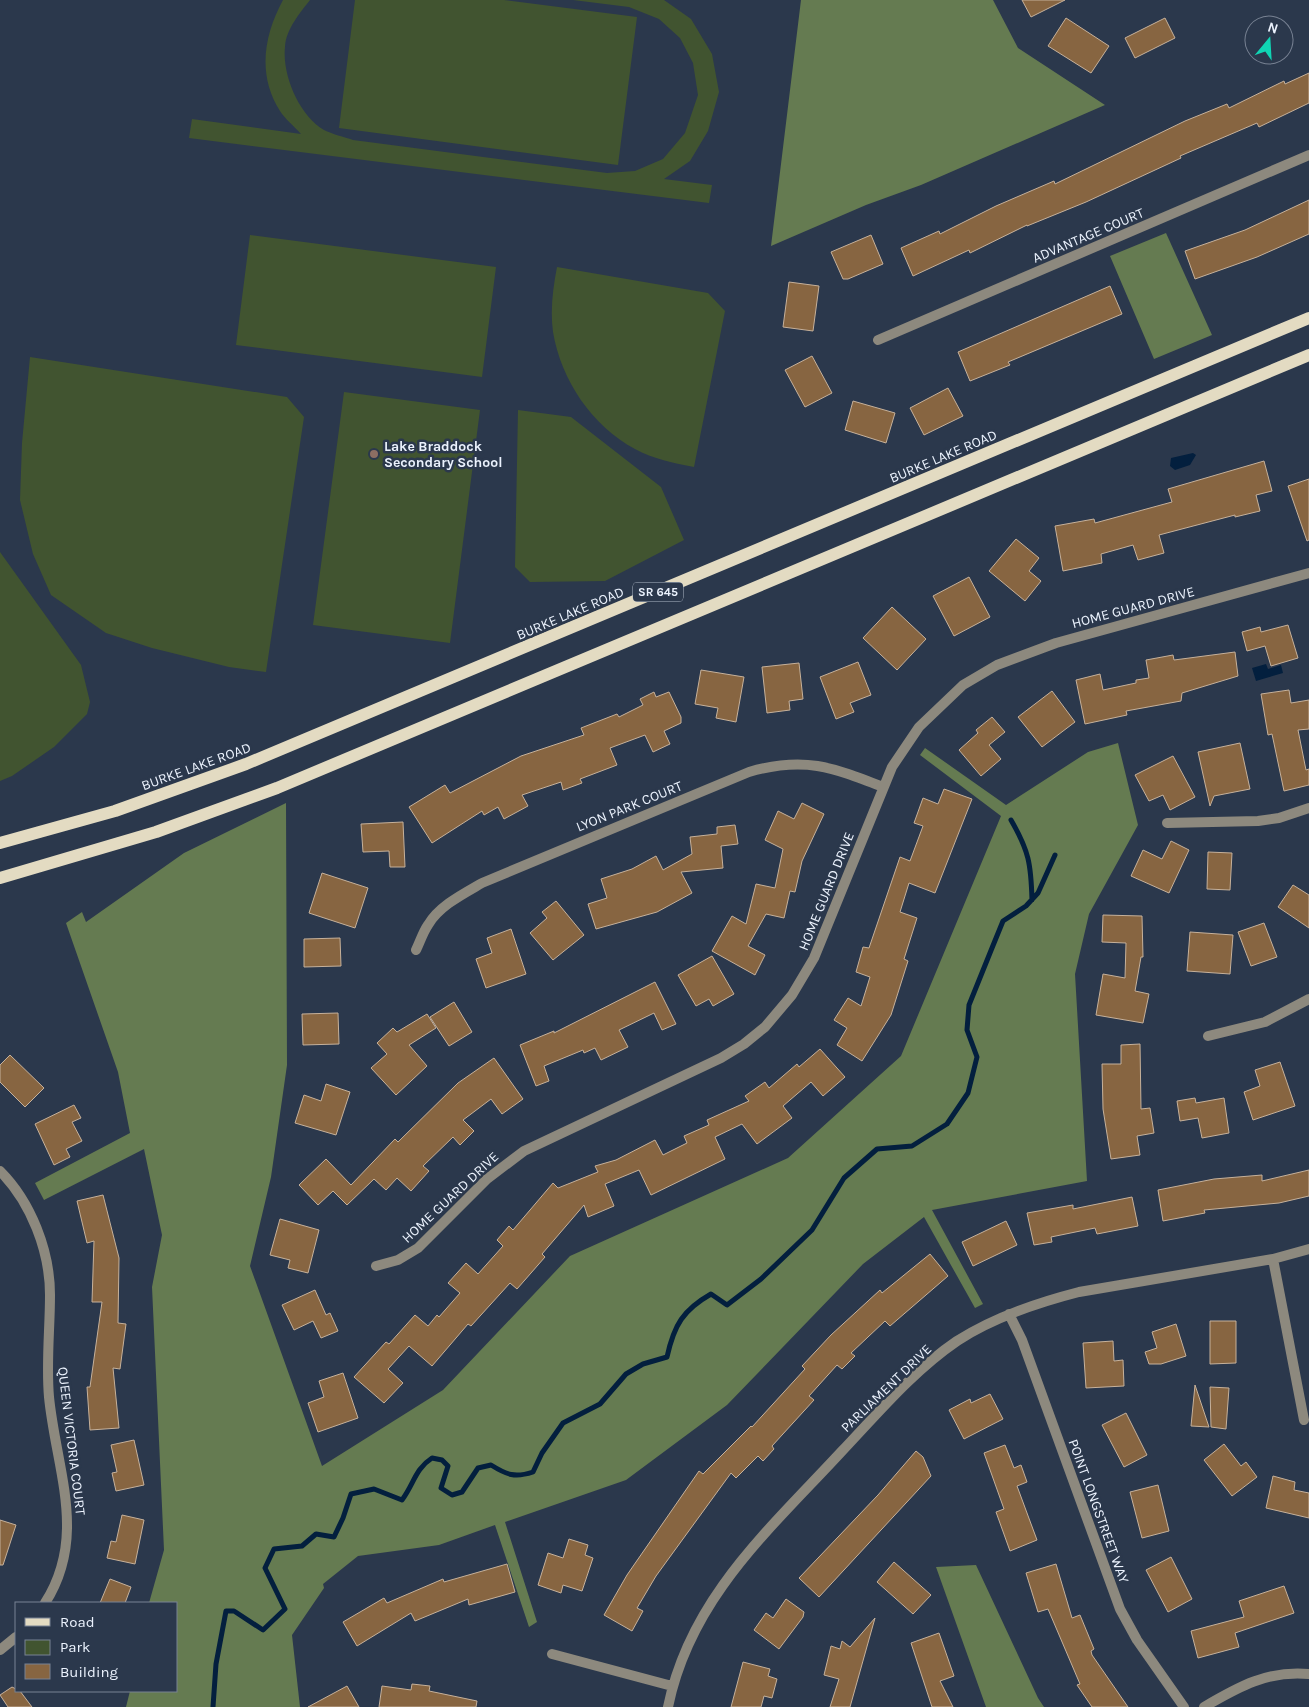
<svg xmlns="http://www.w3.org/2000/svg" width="1309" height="1707" font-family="Karla,sans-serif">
<rect width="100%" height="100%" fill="#2b384c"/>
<path fill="#415430" d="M283,0H310C300,13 286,29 285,47C282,75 299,115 324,130C332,134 344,137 353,140L607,173L635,171L663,159L685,133L698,95L693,63L680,38L659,19L629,7L573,0H664L691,19L712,54L719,92L708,131L690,161L664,179L712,185L709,203L189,138L192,119L301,134C294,126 285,119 280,111C257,75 264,35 283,0Z
M355,0H504L637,17L618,165L339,128Z
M250,235L496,267L482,377L236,345Z
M557,267L708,293L725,311L694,467C674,463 653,459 635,449C592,426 561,380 553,332C550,310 553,288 557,267Z
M30,357L287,397L304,417L266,672L229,667L152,648L106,633L51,595L33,554L20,500L22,443Z
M344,392L480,410L450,643L313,625Z
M518,410L571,417L661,487L684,540L605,581L530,582L515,567Z
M0,552L81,665L90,702L87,714L54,747L12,776L0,781Z"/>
<path fill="#657b51" d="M801,0H993L1018,48L1105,105L921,185L866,205L771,246Z
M1166,233L1212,335L1154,359L1110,256Z
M1118,743L1138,825L1089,914L1075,974L1087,1181L932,1210L983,1304L975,1308L924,1217L863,1264L727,1405L626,1480L505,1522L537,1622L529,1627L495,1525L439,1545L358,1556L323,1584L324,1588L292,1635L300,1707H126L130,1691H176V1603H149L164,1550L152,1287L162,1235L144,1149L44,1200L35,1183L130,1133L118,1072L66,923L82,912L86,922L184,853L286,803L287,1065L271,1177L250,1266L322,1466L443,1390L570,1256L788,1158L901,1056L1001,816L920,755L925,748L1006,805L1088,752Z
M976,1565L1038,1698L1044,1707H986L936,1567Z"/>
<path fill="#031f3e" d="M1193,453L1196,455L1190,465L1175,470L1170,466L1171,458Z
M1266,664L1268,669L1281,665L1283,673L1256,681L1252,668Z"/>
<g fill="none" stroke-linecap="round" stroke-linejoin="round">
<path stroke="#031f3e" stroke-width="5" d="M1011,820C1029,851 1031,864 1032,900
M213,1707L216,1664L226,1611H234L263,1630L285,1609L265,1568L274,1549L302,1546L316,1534L334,1537L343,1518L351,1494L374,1489L402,1500C414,1484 415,1469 432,1458L442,1460L448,1466L441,1488L452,1495L462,1492L478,1468L491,1465C507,1475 515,1478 533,1472L542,1453L563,1423L600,1404L626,1374L643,1364L667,1357C674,1325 683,1310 711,1294L727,1305L761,1279L812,1230L844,1178L877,1149L912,1146L947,1124L968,1093L977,1057L967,1030L969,1005L992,948L1003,921L1026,906L1038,893L1055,855"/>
</g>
<path fill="#876541" stroke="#c6b19b" d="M1022,0H1065L1031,17Z
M1066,18L1109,46L1091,73L1048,46Z
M1165,18L1175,38L1135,58L1125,38Z
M1309,73V103L1259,127L1257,123L1180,156L1181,158L1086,202L1027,226V225L970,253L969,250L913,276L901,248L939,231L940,234L996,206L1054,181L1055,184L1185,121L1227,104L1229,108L1284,81L1285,84Z
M1309,200V234L1257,257L1195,279L1185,251L1245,230Z
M871,235L883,264L848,279H843L831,252Z
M789,282L819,286L813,331L783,327Z
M1110,286L1122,314L1008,362L1010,365L970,381L958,352Z
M812,356L832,393L805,407L785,370Z
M948,388L963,416L924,435L910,408Z
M853,401L895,413L886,443L845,430Z
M1264,461L1272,491L1256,495L1260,511L1235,517V515L1159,535L1164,553L1138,560L1133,545L1101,554L1102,563L1063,571L1055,526L1094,519L1095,523L1172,502L1168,489Z
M1309,479V540L1307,541L1288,486Z
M1016,539L1039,558L1029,571L1041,581L1025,601L989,571Z
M969,577L990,617L954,636L933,596Z
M892,607L926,639L897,670L863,638Z
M1288,625L1298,658L1271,666L1265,646L1247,651L1242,632L1260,627L1261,632Z
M1235,652L1238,676L1182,693L1181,701L1126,711L1127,715L1085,724L1076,680L1100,674L1103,690L1136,683V680L1149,678L1146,660L1173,655L1174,660Z
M858,662L871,695L850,703L854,712L836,719L820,677Z
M799,663L803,699L789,701L790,710L767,713L762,667Z
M701,670L744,677L736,722L716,718L718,708L695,704Z
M1289,690L1291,703L1309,700V729L1298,730L1306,770L1309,769V785L1284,791L1272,734L1268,735L1261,694Z
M1052,691L1075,722L1042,747L1018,717Z
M654,692L656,697L669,692L681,717V723L664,731L670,744L653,752L645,735L610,748L617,765L580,779L582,783L563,790L561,782L522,795L528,806L504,819L498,807L484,815L482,811L432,843L409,807L445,785L450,793L521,756L584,735L581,728L617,714L619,717L643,705L640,699Z
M992,717L1005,732L989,745L1001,759L981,776L959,750L978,733L976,730Z
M1240,743L1250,789L1214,796L1210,806L1198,752Z
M1173,756L1195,797L1170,810L1163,795L1149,801L1135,775Z
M944,789L972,799L935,893L909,883L900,912L917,918L904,959L908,961L891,1015L862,1061L837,1045L847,1028L834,1020L848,998L861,1006L870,977L856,972L863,947L869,948L900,857L910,861L923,826L914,823L923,798L938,804Z
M802,803L824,814L802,861L795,892L790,891L784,918L766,914L748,946L765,955L755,975L712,951L732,916L746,924L756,884L775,888L783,849L765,840L778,811L794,819Z
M403,822L405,867H390L389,851L363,852L361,824Z
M735,825L738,844L721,846L723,868L681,872L692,893L657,912L596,929L588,904L607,898L601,879L632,869L656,856L663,870L692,854L690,837L717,834V827Z
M1171,841L1189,850L1169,893L1131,876L1143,850L1162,859Z
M1208,852L1232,853L1230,890L1207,889Z
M322,873L368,888L355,928L309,913Z
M1293,885L1309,895V928L1278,907Z
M556,901L584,935L553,960L530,933L547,918L542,912Z
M1103,915L1142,916L1143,957H1141L1135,991L1149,994L1143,1023L1096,1015L1103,974L1125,978L1126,943L1102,942Z
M1264,923L1277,957L1251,966L1238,932Z
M511,929L526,974L486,988L476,959L492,953L487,938Z
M1190,932L1233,935L1230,974L1187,971Z
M340,938L341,966L304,967V939Z
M712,956L734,994L713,1006L709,999L696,1006L678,975Z
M655,982L676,1024L662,1030L654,1013L619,1030L628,1047L601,1060L595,1048L584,1053L583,1050L544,1066L549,1081L536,1086L520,1045L554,1031V1033Z
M454,1002L472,1032L449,1046L430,1017Z
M338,1013L339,1044L303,1045L302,1014Z
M427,1014L436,1028L409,1045L427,1066L396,1095L371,1068L387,1054L377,1043L393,1028L397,1032Z
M1140,1044L1141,1109L1150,1108L1154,1133L1137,1136L1140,1155L1111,1159L1103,1109L1102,1064H1121V1045Z
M820,1049L845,1077L823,1096L811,1082L783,1106L792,1118L757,1144L742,1124L715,1137L725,1159L651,1195L639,1170L605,1184L614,1206L588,1217L584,1205L542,1254L545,1257L517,1289L510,1283L471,1326L468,1324L432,1366L409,1346L388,1369L403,1383L384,1403L354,1377L386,1342L389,1344L415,1315L428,1326L437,1315L439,1317L460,1293L448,1283L466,1263L478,1274L503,1246L497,1240L509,1226L513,1230L553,1183L558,1188L598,1172L595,1166L616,1160L655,1140L663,1155L687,1143L684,1136L709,1125L707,1120L749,1101L745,1096L765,1082L769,1088L797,1064L799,1067Z
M10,1055L44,1088L25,1107L0,1082V1065Z
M494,1058L523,1099L502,1114L491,1099L463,1120L474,1131L460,1145L453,1137L423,1166L429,1171L411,1191L397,1178L386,1190L374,1179L347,1205L333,1191L318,1205L299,1185L326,1159L351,1185L395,1139L398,1142L458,1083Z
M1280,1062L1295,1106L1253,1120L1244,1092L1260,1086L1255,1070Z
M326,1084L350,1092L336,1135L295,1123L304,1095L321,1101Z
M1195,1098L1196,1103L1224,1098L1229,1133L1202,1138L1198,1118L1180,1121L1177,1101Z
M74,1105L81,1118L72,1122L82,1141L66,1149L70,1157L54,1165L35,1124Z
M1309,1170V1196L1279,1203L1204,1210L1205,1213L1163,1221L1158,1190L1214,1179L1262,1175V1181Z
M103,1195L119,1258L118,1323L126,1324L120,1369L113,1368L119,1428L90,1430L87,1387H90L102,1302H92L94,1241L87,1243L77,1201Z
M1132,1197L1138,1226L1097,1234L1095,1228L1051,1237L1052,1242L1034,1245L1027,1213L1073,1205V1209Z
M280,1219L319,1230L308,1273L288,1268L290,1260L270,1255Z
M1006,1221L1017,1245L973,1266L962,1242Z
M930,1254L948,1276L890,1326L885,1321L851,1353L855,1356L842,1369L837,1365L809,1396L814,1400L772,1446L774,1449L763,1461L758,1456L736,1478L731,1473L656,1576L637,1608L643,1611L632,1631L604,1615L627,1575L699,1471L703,1474L751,1426L752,1427L805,1369L802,1366L831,1335L880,1290L882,1293Z
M315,1290L326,1315L330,1313L338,1331L321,1338L313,1321L294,1330L282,1305Z
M1210,1321H1236V1363L1210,1364Z
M1176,1324L1186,1356L1161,1364H1149L1145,1352L1157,1348L1152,1332Z
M1113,1341L1114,1361L1123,1360L1124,1386L1086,1388L1083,1343Z
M343,1373L358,1418L318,1432L308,1403L324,1397L319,1381Z
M1195,1385L1209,1427L1191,1426Z
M1210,1387L1229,1388L1226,1429L1211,1427Z
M990,1394L1003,1419L964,1439L949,1410L970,1399L971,1403Z
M1126,1413L1147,1455L1124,1467L1102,1425Z
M134,1440L144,1485L116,1491L112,1473L117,1472L111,1445Z
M1224,1444L1241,1466L1246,1462L1257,1477L1232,1496L1204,1460Z
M1005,1445L1014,1468L1021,1465L1027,1482L1017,1486L1037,1540L1010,1551L996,1512L1004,1509L984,1453Z
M916,1451L923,1457L931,1476L819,1597L799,1578L878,1495Z
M1273,1476L1295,1482L1294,1490L1309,1493V1518L1266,1508Z
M1158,1485L1169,1531L1142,1538L1130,1492Z
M122,1515L144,1520L135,1564L107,1558L111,1541L116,1542Z
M0,1520L16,1525L3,1565H0Z
M569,1539L588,1545L585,1555L593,1558L582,1591L563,1585L561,1593L538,1585L548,1553L563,1558Z
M1171,1557L1192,1599L1168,1612L1146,1570Z
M894,1562L931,1595L913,1614L877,1582Z
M507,1564L515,1592L469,1605L468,1599L415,1621L411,1613L357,1646L343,1622L384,1598L387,1603L443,1579L444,1582Z
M1056,1564L1072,1618L1080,1615L1094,1649L1091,1651L1092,1655L1128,1707H1092L1077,1685L1080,1684L1048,1609L1038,1612L1026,1573Z
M110,1579L131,1587L125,1603H100Z
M1284,1586L1294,1613L1235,1633L1239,1647L1198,1658L1191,1631L1244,1617L1239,1601Z
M786,1599L804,1612L803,1617L779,1649L754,1630L766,1613L773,1618Z
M875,1618L850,1707H830L839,1679L824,1675L831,1646L840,1649L842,1641L850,1647Z
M939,1633L954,1676L940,1681L953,1707H932L911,1643Z
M743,1662L770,1669L768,1676L777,1679L772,1698L764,1696L761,1707H731Z
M412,1684L430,1686L429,1691L477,1701L476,1707H379L382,1686L411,1690Z
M347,1686L359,1707H308Z
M12,1687L20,1691L32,1707H8L0,1695Z"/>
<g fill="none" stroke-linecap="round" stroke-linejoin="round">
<path stroke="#8d897e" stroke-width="10" d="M878,340L1309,155
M1167,823L1258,821L1279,818L1309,808
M416,950C420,942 423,932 428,925C439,906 463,894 482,883L749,772C804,756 832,767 883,787
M1208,1036L1265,1022L1309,999
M0,1171C31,1202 50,1251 50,1295C50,1329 46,1363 49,1397C56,1469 88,1536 45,1603
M1273,1259L1304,1420
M376,1266L398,1260L418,1248L487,1179L524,1151L721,1058L744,1044L765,1027L792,995L814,958L892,767L919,727L963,685L997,665L1056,643L1309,573
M1009,1314L1022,1340L1120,1609L1137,1640L1184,1707
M0,1650L16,1637
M552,1654L672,1686
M668,1707C690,1598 770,1529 842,1451C878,1413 913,1371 957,1341C994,1317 1036,1303 1079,1292L1273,1259L1309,1249
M1204,1707C1238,1687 1268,1670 1309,1674"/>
<path stroke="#e3dbc2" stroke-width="12" d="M0,843L115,811L246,764L1309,318
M0,878L156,832L277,788L1309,355"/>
</g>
<circle fill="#8d6e63" stroke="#2b384c" stroke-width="2" cx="374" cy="454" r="5"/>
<g text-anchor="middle" stroke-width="5" stroke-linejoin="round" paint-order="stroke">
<rect fill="#2b384c" stroke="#b1bac8" stroke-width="1" x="633" y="582.5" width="50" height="19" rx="4"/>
<g font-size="12" font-weight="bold" fill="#ebf2fd">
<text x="658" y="596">SR 645</text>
</g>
<g font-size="14" fill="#ebf2fd" stroke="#2b384c">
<text transform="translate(1088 235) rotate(-23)" y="5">ADVANTAGE COURT</text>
<text transform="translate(943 456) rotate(-23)" y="5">BURKE LAKE ROAD</text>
<text transform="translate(1133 607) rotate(-15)" y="5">HOME GUARD DRIVE</text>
<text transform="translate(570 613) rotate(-23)" y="5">BURKE LAKE ROAD</text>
<text transform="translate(196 766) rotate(-20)" y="5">BURKE LAKE ROAD</text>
<text transform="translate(629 806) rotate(-22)" y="5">LYON PARK COURT</text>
<text transform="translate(826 891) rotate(-68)" y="5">HOME GUARD DRIVE</text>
<text transform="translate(450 1197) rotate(-43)" y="5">HOME GUARD DRIVE</text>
<text transform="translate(886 1388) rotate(-44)" y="5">PARLIAMENT DRIVE</text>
<text transform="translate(72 1441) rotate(83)" y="5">QUEEN VICTORIA COURT</text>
<text transform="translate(1099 1511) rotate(70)" y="5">POINT LONGSTREET WAY</text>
</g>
<g font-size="14" font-weight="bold" fill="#ebf2fd" stroke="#2b384c" text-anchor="start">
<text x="384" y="451">Lake Braddock<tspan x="384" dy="16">Secondary School</tspan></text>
</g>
</g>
<rect x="15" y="1602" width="162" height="90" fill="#2b384c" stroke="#788293"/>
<rect x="25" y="1618" width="25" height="8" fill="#e3dbc2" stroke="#788293"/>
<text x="60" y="1627" font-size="15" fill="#ebf2fd">Road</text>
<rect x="25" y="1640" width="25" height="15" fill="#415430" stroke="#788293"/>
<text x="60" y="1652" font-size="15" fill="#ebf2fd">Park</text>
<rect x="25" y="1664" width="25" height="15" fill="#876541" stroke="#788293"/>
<text x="60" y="1677" font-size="15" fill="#ebf2fd">Building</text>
<g transform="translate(1269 40) rotate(18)"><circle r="24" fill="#2b384c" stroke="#788293"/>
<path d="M0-4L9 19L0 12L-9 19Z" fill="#10d5b4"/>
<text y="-8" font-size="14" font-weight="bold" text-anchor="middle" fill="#ebf2fd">N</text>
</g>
</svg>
